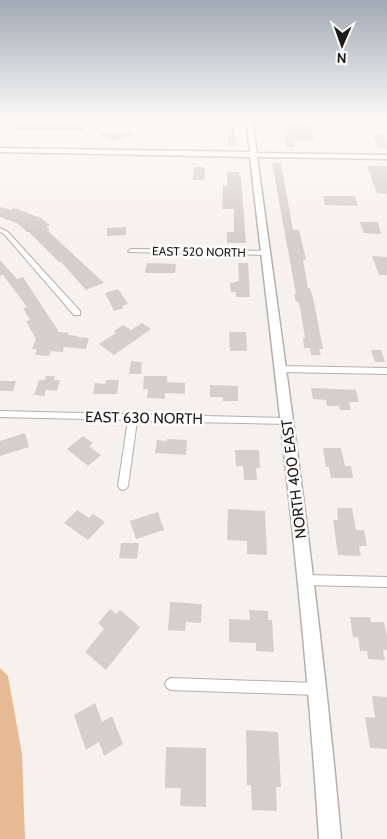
<svg xmlns="http://www.w3.org/2000/svg" width="387" height="839" font-family="Cabin,sans-serif">
<rect width="100%" height="100%" fill="#f7f1ed"/>
<path fill="#e8ba93" d="M17,119L80,121L84,131L14,130Z
M0,668L8,676L22,754L25,839H0Z"/>
<path fill="#d5cfcb" d="M281,119H305L307,126H311L315,141H294L295,147H286Z
M227,128H235L236,147H228Z
M97,133H134V134L113,141Z
M373,134H383L387,148H378Z
M272,163H281L293,230H299L306,260H303L308,288H310L314,302L323,349H319L321,355H311L310,348H304L303,338H305L300,307L298,302H296L294,294H296Z
M367,166H387V194L377,193Z
M194,167H205V180H193Z
M227,172H239V177H241L246,243H227V232H234V209H222L223,186H227Z
M323,196H355L358,206L325,205Z
M0,207L11,210L14,208L41,218L50,225L46,227L50,230L48,231L104,283L86,290L61,262H59L29,232H27L17,223L0,217Z
M360,222H378L381,234L364,233Z
M126,227V235L107,236V228Z
M372,256L387,257V275H379Z
M0,260L17,279L23,277L59,332L69,333L68,335L78,336L77,337L89,338L86,349L64,347L63,352L51,351L49,356L35,355L37,349H32L36,339L26,321L30,320L23,308L27,307L3,275L0,276Z
M147,263L176,264L175,273H145Z
M238,263H248L250,297H236V292H231L230,283L239,281Z
M118,289L128,304L122,306L124,308L114,311L105,293Z
M142,323L151,329L114,355L99,344L116,333L114,331L123,325L131,330Z
M229,332H246L247,351H230Z
M371,350H381L385,362H375Z
M131,361L142,362L141,374H129Z
M46,376H55L54,380H60L57,391L46,390L44,396L34,395L39,380H45Z
M144,376H167V382L185,383V394L165,393V399L147,398L148,389H143Z
M106,380H119L117,394H93L95,383L105,384Z
M0,381H16L13,391H0Z
M210,385L238,386V401H223V397H210Z
M311,388L356,390L359,402H349L351,410H340L339,406H327L326,400L313,399Z
M25,433L29,447L0,456V441Z
M83,436L93,443L89,446L101,455L88,466L67,449Z
M167,439L187,440L186,455L155,453L157,440L167,441Z
M323,448H341L345,466H351L353,478H331L329,467H326Z
M235,450H259L260,468H256L257,480H244L243,466H236Z
M337,508H352L356,530H364L367,546H359L361,556L338,555L333,520H338Z
M228,509L265,511L267,555L247,554V541L227,540Z
M77,510L89,518L93,514L105,522L88,540L64,523Z
M158,512L164,530L136,539L130,521Z
M121,543H139L137,559L119,558Z
M170,602L202,604L201,623L186,622L185,631L168,630Z
M110,609L116,614L120,610L140,627L106,670L85,652L104,629L98,623Z
M249,610L268,611V620H272L274,652L256,651V643L229,642V619L250,620Z
M350,617H370L371,622H384L387,637V650H383L385,660L368,659L367,651H360L358,637H353Z
M372,696L387,697V749L370,748L365,717L375,718Z
M95,703L102,722L112,716L123,744L104,756L99,742L86,750L74,715Z
M246,730L278,732L281,787H276L277,811L252,810L251,785H247Z
M166,747L206,748V807L180,806L181,788H165Z"/>
<g fill="none" stroke-linecap="round" stroke-linejoin="round">
<g stroke="#b5b0ac" stroke-width="2">
<path id="street" d="M0,228L8,232L80,311V315H74L4,234L0,232Z
M131,249L266,251L269,253L266,255L129,252L128,251Z
M281,366L387,368V374L281,372L277,369Z
M0,411L288,418L291,419L292,421L291,423L288,424L137,421L128,486L126,489L123,490L120,489L118,486L128,420L0,417Z
M306,575L387,577V587L306,585L302,584L300,580L302,576Z
M171,678L316,683L320,685L322,689L320,693L316,695L171,690L167,688L165,684L167,680Z"/>
</g>
<g stroke="#b5b0ac" stroke-width="3">
<path id="secondary" d="M246,119H252L257,153L387,155V159L257,157C288,384 321,611 341,839H319C305,611 276,384 250,157L0,152V148L250,152Z"/>
</g>
<use href="#street" fill="#fff" fill-rule="evenodd"/>
<use href="#secondary" fill="#fff" fill-rule="evenodd"/>
</g>
<linearGradient id="sky" x2="0" y2="1"><stop stop-color="#a0a9b3"/><stop offset="0.5" stop-color="#fbf9f7"/><stop offset="1" stop-color="#fbf9f7" stop-opacity="0"/></linearGradient>
<rect width="387" height="237" fill="url(#sky)"/>
<g text-anchor="middle" stroke-width="5" stroke-linejoin="round" paint-order="stroke">
<g font-size="12" fill="#1e1c1b" stroke="#fff">
<text transform="translate(199 252) rotate(1)" y="4">EAST 520 NORTH</text>
</g>
<g font-size="15" fill="#1e1c1b" stroke="#fff">
<text transform="translate(144 418) rotate(1)" y="5">EAST 630 NORTH</text>
<text transform="translate(294 479) rotate(-97)" y="5">NORTH 400 EAST</text>
</g>
</g>
<g transform="translate(342 45) rotate(182)" stroke="#ffffff" stroke-width="4" paint-order="stroke">
<path d="M0-4L9 19L0 12L-9 19Z" fill="#1e1c1b"/>
<text y="-8" font-size="14" font-weight="bold" text-anchor="middle" fill="#1e1c1b">N</text>
</g>
</svg>
